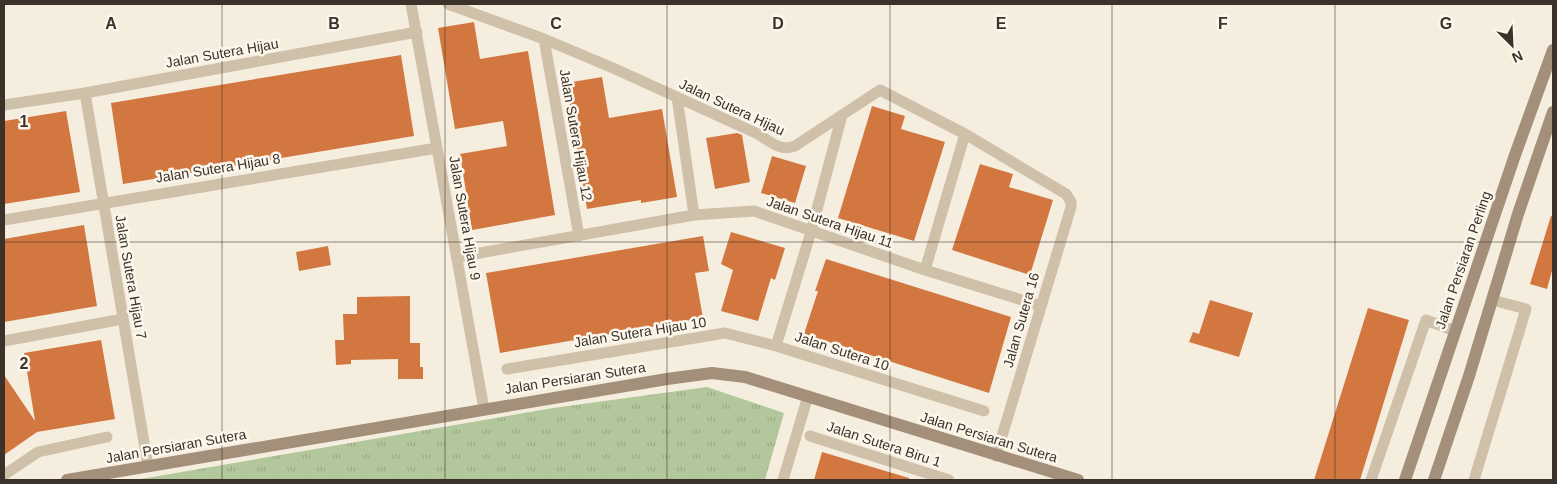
<svg xmlns="http://www.w3.org/2000/svg" width="1557" height="484" font-family="Helvetica,sans-serif">
<defs>
<pattern id="park-tufts" width="24" height="20" patternUnits="userSpaceOnUse" patternTransform="scale(1.25)"><rect width="24" height="20" fill="#b3c79c"/><path d="M3 7l-1-3M5 7V3M7 7l1-3M15 17l-1-3M17 17v-4M19 17l1-3" fill="none" stroke="#9bab86"/></pattern>
</defs>
<rect width="100%" height="100%" fill="#f5eedf"/>
<path fill="url(#park-tufts)" d="M707,387L784,413L765,480H135L553,408Z"/>
<path fill="#d27740" d="M474,22L480,59L528,51L555,215L472,230L460,154L507,146L505,133L503,121L455,129L438,28Z
M401,55L414,136L123,184L111,103Z
M602,77L609,118L662,109L677,197L641,203V200L587,209L566,83Z
M872,106L905,116L901,129L945,142L914,241L838,218Z
M66,111L80,192L4,204V121Z
M737,133L742,135L750,182L715,189L706,138Z
M772,156L806,166L795,203L761,193Z
M980,164L1013,174L1009,187L1053,200L1030,275L952,250Z
M1551,216H1553V267L1547,289L1530,284Z
M84,225L97,306L4,322V239Z
M731,232L785,248L775,280L771,278L758,321L721,311L733,270L721,264Z
M703,236L709,271L695,273L703,318L500,353L486,273Z
M328,246L331,265L299,271L296,252Z
M826,259L1011,317L989,393L804,334L818,291H815Z
M410,296V343H420V367H423V379H398V359L351,360V364L336,365L335,340H344L343,314H357V297Z
M1210,300L1253,313L1239,357L1189,342L1193,332L1199,334Z
M1368,308L1409,320L1360,480H1314Z
M101,340L115,419L37,432L4,455V375L35,421L24,353Z
M822,452L909,478V480H814Z"/>
<g fill="none" stroke-linecap="round" stroke-linejoin="round">
<path stroke="#cfc0a9" stroke-width="11" d="M411,4L484,409
M448,4L544,39L613,68L758,134C769,141 781,152 795,146L880,90L965,134L1066,194L1071,202V207L996,456
M544,39L579,236
M85,93L148,466
M677,97L694,215
M4,105L85,93L417,32
M4,220L437,148
M457,257L694,215L754,211L925,270L1041,306
M925,270L965,134
M4,341L123,319
M776,346L811,232L842,115
M507,369L725,333L776,346L984,411
M810,436L949,480
M4,475L38,452L107,437
M783,480L808,396
M1371,480L1426,320L1455,331
M1474,480L1526,309L1492,300"/>
<path stroke="#a48f7a" stroke-width="12" d="M67,480L667,379L712,373L745,377L1078,480
M1405,480L1515,155L1553,50
M1434,480L1469,376L1518,214L1553,112"/>
</g>
<path fill="none" stroke="#3c3229" stroke-width="1" stroke-opacity="0.55" d="M222,4V480M445,4V480M667,4V480M890,4V480M1112,4V480M1335,4V480M4,242H1553"/>
<g text-anchor="middle" stroke-width="5" stroke-linejoin="round" paint-order="stroke">
<g font-size="14" fill="#3c3229" stroke="#fcf7ec">
<text transform="translate(222 53) rotate(-10)" y="5">Jalan Sutera Hijau</text>
<text transform="translate(732 107) rotate(25)" y="5">Jalan Sutera Hijau</text>
<text transform="translate(576 135) rotate(80)" y="5">Jalan Sutera Hijau 12</text>
<text transform="translate(218 168) rotate(-9)" y="5">Jalan Sutera Hijau 8</text>
<text transform="translate(465 218) rotate(80)" y="5">Jalan Sutera Hijau 9</text>
<text transform="translate(830 222) rotate(19)" y="5">Jalan Sutera Hijau 11</text>
<text transform="translate(1463 260) rotate(-71)" y="5">Jalan Persiaran Perling</text>
<text transform="translate(131 277) rotate(80)" y="5">Jalan Sutera Hijau 7</text>
<text transform="translate(1021 320) rotate(-74)" y="5">Jalan Sutera 16</text>
<text transform="translate(640 332) rotate(-9)" y="5">Jalan Sutera Hijau 10</text>
<text transform="translate(842 351) rotate(18)" y="5">Jalan Sutera 10</text>
<text transform="translate(575 378) rotate(-9)" y="5">Jalan Persiaran Sutera</text>
<text transform="translate(989 437) rotate(17)" y="5">Jalan Persiaran Sutera</text>
<text transform="translate(884 444) rotate(18)" y="5">Jalan Sutera Biru 1</text>
<text transform="translate(176 446) rotate(-10)" y="5">Jalan Persiaran Sutera</text>
</g>
</g>
<g font-size="16" text-anchor="middle" font-weight="bold" fill="#3c3229" stroke="#fcf7ec" stroke-width="5" stroke-linejoin="round" paint-order="stroke">
<text x="111" y="29">A</text>
<text x="334" y="29">B</text>
<text x="556" y="29">C</text>
<text x="778" y="29">D</text>
<text x="1001" y="29">E</text>
<text x="1223" y="29">F</text>
<text x="1446" y="29">G</text>
<text x="24" y="127">1</text>
<text x="24" y="369">2</text>
</g>
<rect width="1557" height="484" fill="none" stroke="#3c3229" stroke-width="10"/>
<g transform="translate(1512 45) rotate(156)" stroke="#fcf7ec" stroke-width="4" paint-order="stroke">
<path d="M0-4L9 19L0 12L-9 19Z" fill="#3c3229"/>
<text y="-8" font-size="14" font-weight="bold" text-anchor="middle" fill="#3c3229">N</text>
</g>
</svg>
